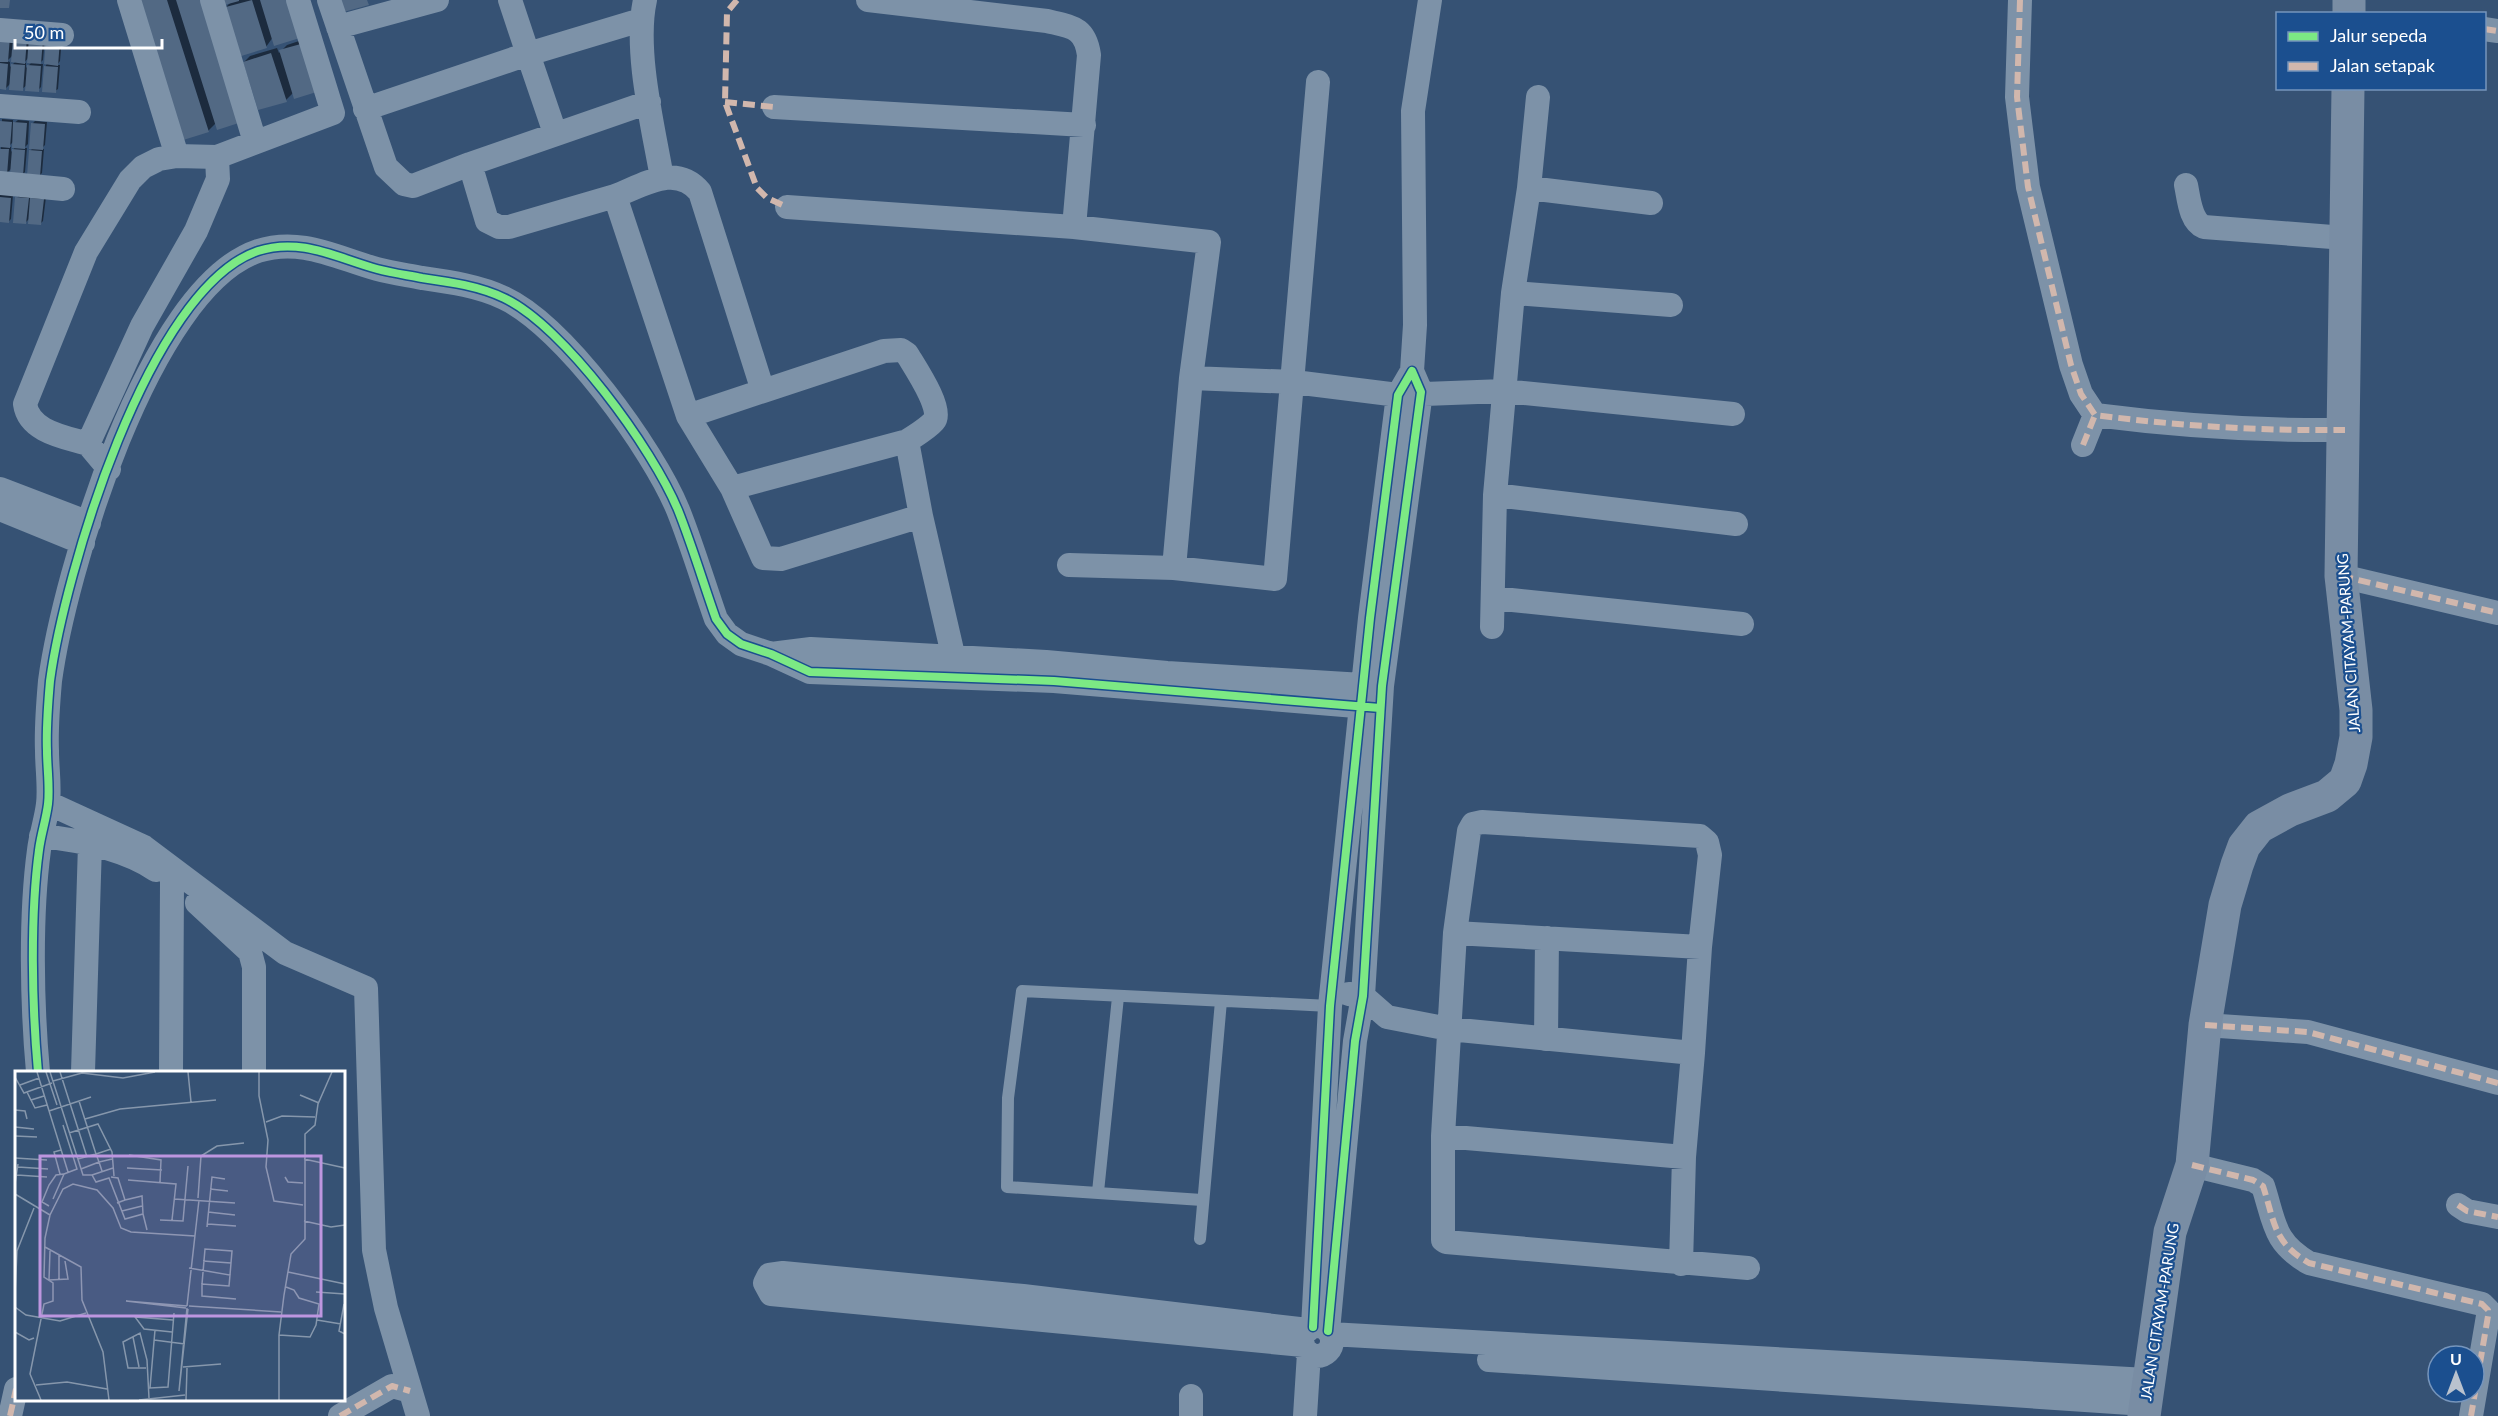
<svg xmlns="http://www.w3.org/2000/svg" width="2498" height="1416" font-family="Lato,sans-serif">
<rect width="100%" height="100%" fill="#365274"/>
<path fill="#0007" fill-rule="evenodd" d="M137,0H215L216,123L208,131Z
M221,0H299L266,47L224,9L232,1Z
M0,34L45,37L43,60L39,64H43L41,87L38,90L27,85L22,89L11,83L6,88H0ZM13,55L16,61L10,67V62L7,61ZM29,57L32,62L26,68V63H24Z
M314,36L294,92L286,100L244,62L250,56L277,48L279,53L287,45Z
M62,38L60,61L57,65H60L58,89L55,91L45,67Z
M2,119L13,120V124L18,120L29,121L28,144L24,148H27L25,172L23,174L12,168L7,173H0ZM14,141L16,146L11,152V147H8Z
M35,121L47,122L45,145L41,149H44L42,173L40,175L30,151L34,147L32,124Z
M0,194L13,195L11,219L8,222L0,221Z
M19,195L31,196L30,200L34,196L46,197L43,221L41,223L30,218L26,222L17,198Z"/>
<path fill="#526984" d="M0,0H10L9,8H0Z
M136,0H167L209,132L180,141Z
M176,0H207L245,121L217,130Z
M219,0H239V1L221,6Z
M252,0L267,48L238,57L222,8Z
M260,0H291L303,37L274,46Z
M336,0H367L369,5L340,13Z
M0,36H10L8,62H0Z
M13,37L27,38L25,64L11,62Z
M29,38L43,39L41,64L27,63Z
M46,39L60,40L58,66L44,64Z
M308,42L323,90L294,99L279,50Z
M271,53L287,102L258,110L243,62Z
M0,63L8,64L6,90L0,89Z
M11,64L25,65L23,91L9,90Z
M27,65L41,66L39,92L25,91Z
M44,66L58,67L56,93L42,92Z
M0,121L12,122L10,148L0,147Z
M13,122L27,123L25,149L12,148Z
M31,123L45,124L43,150L29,149Z
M0,149H9L7,175L0,174Z
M12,149L25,150L23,176L10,175Z
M29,150L42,151L40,177L27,176Z
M0,197L11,198L9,223L0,222Z
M15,197L29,198L26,224L13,223Z
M30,198L44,199L41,225L28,224Z"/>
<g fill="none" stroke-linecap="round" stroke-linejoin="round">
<path stroke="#7d92a8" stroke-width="12" d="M1098,1192L1118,997
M1202,1200L1007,1187L1008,1098L1022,991L1330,1006
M1200,1239L1221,1001"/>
<path stroke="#7d92a8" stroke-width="24" d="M129,0L177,156
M212,0L255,142
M329,0L386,167L404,184L413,186L470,164L487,221L499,227H509L615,196L688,416L732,488L763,558L781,559L921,516L954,659
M645,0C634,50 653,126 662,178
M868,0L1047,21C1072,27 1085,27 1089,55L1074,227
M2020,0L2017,97L2028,187L2071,365L2081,394L2095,415C2180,426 2259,431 2345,430
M338,27L437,0
M2484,29L2498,31
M0,30L62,35
M0,106L79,112
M774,107L1084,125
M365,109L528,54L510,0
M555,133L528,54L641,20
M217,157L333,113L298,0
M470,164L649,102
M0,183L63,189
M2186,185C2189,199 2190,221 2204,227L2345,238
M1529,188L1538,97
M615,196C644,185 676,163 700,192L763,391L688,416
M787,207L1074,227L1209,242L1191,378L1174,568
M1513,293L1671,305
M1412,371L1415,325L1413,111L1430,0
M1191,378L1294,382L1398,395L1504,391L1733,414
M763,391L884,351L901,350L907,354C914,366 944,410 934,421C927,429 916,435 907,441L921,516
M88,444C65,437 29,432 25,404L86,252L130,180L143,167L159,159L177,156L217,157L218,179L196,231L142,326L88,444L109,469
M2083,445L2095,415
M732,488L907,441
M0,489L89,523
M1495,495L1736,524
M0,509L83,543
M1069,565L1174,568L1275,579L1318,82
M2341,576L2498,613
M1493,598L1742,624
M1492,627L1495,495L1513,293L1529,188L1651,203
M771,654L811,649L1046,662L1167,673L1379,686
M48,803L144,847L285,953L366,988L374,1250L386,1308L418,1416
M41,836C79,840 124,848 156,870
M197,903L250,952L254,967V1072
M1455,933L1700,947
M1349,994L1363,996L1387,1017L1449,1029L1693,1053L1684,1157L1443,1136V1240L1446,1242L1748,1268
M2205,1025L2308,1032L2498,1083
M1546,1039L1547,938
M38,1072C32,1006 30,916 39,850C41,834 46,820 48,804C50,787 47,768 47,751C46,728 48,704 50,681C64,576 148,288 258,251C301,237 337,258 377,269C392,273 407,275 422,278C450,282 479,286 504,298C564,326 653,449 678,510C692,545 703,582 716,619L727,634L741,644L771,654L810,672L1054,681L1380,708
M83,1072L90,844
M171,1072L172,882
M1443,1136L1455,933L1469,831L1473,824L1482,822L1700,836L1707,842L1710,855L1700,947L1693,1053
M2192,1165L2253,1180L2263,1186C2275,1223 2273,1242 2309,1263L2482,1304L2488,1310V1316L2471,1416
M2458,1205L2467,1211L2498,1217
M1681,1264L1684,1157
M1302 1341a15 15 0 1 1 30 0a15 15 0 1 1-30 0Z
M1313,1327L1330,1006L1370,618L1398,395L1412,371L1421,392L1382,686L1363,996L1355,1041L1328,1331
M1330,1334L2147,1380
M1303,1345L771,1294L765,1283L769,1275L783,1273L1023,1296L1308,1330
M1489,1360L2145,1404
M10,1416L16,1389
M340,1416L392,1386L410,1391
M1191,1416V1396
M1305,1416L1309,1353"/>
<path stroke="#798da4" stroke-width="33" d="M2349,14V0
M2144,1416L2170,1232L2192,1165L2205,1025L2225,905L2237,865L2244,846L2259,827L2290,810L2327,796L2345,781L2351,764L2356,737V710L2341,576L2348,88"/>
<path stroke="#d1b7ad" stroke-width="6" stroke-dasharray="12 6" stroke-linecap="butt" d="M737,0L727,12L725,102L757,188L767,198L787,207
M2020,0L2017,97L2028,187L2071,365L2081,394L2095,415C2180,426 2259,431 2345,430
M2484,29L2498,31
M725,102L774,107
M2083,445L2095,415
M2341,576L2498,613
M2205,1025L2308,1032L2498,1083
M2192,1165L2253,1180L2263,1186C2275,1223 2273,1242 2309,1263L2482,1304L2488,1310V1316L2471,1416
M2458,1205L2467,1211L2498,1217
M10,1416L16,1389
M340,1416L392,1386L410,1391"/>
<g stroke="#1b4f8f" stroke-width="11">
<path id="cycleway" d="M38,1072C32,1006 30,916 39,850C41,834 46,820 48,804C50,787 47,768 47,751C46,728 48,704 50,681C64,576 148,288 258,251C301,237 337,258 377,269C392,273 407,275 422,278C450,282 479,286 504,298C564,326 653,449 678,510C692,545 703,582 716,619L727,634L741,644L771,654L810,672L1054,681L1380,708
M1313,1327L1330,1006L1370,618L1398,395L1412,371L1421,392L1382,686L1363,996L1355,1041L1328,1331"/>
</g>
<use href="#cycleway" stroke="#7ce984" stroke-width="8"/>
</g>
<g text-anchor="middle" stroke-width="4.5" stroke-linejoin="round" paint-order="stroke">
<g font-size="15" fill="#fff" stroke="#1b4f8f">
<text transform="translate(2349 643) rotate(-94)" y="5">JALAN CITAYAM-PARUNG</text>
<text transform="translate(2160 1312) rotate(-81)" y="5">JALAN CITAYAM-PARUNG</text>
</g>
</g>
<g transform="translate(15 1071)">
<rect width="330" height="330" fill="#365274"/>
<path fill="none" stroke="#8697ac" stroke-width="1.5" d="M22,1L53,101M31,1L42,34M35,1L68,104H77L81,111L94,107L110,148L128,143L132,159M45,1L72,86M173,1L176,31M244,1V25L253,69L251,96L259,130L288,134M0,6L9,22L37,12M38,10L67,2L108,7L140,1M5,14L24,7M12,21L16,29L29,25M285,24L304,32M16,29L20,37L32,34M64,30L81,83L96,78M0,39L10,40L12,48M34,40L76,26M70,48L105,38L201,29M251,51L267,45L300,46M48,54L62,98L49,103M0,56L19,58M54,62L83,53L97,81L99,105M0,65L22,66M114,84L146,89L145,111M0,87L32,89M63,88L81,83L84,91L66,98M289,88L330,97M3,96L33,98M112,97L147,99M87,100L84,91L97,88M45,103L39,81L46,79M2,104L32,106M77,104L98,97M96,106L103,107L110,129L102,132M270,106L273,111L288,112M113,109L161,113L157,149M0,113L3,93M195,118L213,120M0,123L35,144M183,127L186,85L202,75L229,72M159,128L220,132M110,129L127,125L128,143M34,135L27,131L34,114L41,104L49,103L38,128M107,140L127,135M193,141L220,144M145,149L168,150L173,95M289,150L316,156L330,154M193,153L221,155M192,156L197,106L210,108M30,176L66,196L67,229L88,281L94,329M35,180L34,209L53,208L50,190M188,190L216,192M174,197L215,204L214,215L187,213V225L221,228M273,201L330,213M44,209V184M187,213L190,178L217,180L215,204M301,221L330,223M0,223L2,180L19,137M329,233L324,260L330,263M172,235L184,129M174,235L266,241M0,236L11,244L45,250L71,242M171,237L111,230L172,235M172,237L164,320L173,238M302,249L326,253M140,259L135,317L153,316L159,242M0,261L14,269L19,267M157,261L129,258L120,246L158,249M264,264L295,266L301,254L304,233L284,227L279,219L271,216M118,266L124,296M139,269L170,273M168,296L206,293M131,297H113L108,271L125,262L132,289L134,327M21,314L52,311L92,318M26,329L15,303L29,233L38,230V212L29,206L30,167L35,144L48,118L58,113L82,119L98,137L106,157L116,161L180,165M124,329L170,324M171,329L172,297M264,329V264L269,224L276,183L290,168V63L300,54L303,33L317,1"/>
<path fill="#bd96df" fill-opacity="0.15" stroke="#bd96df" stroke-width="3" d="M25,85H306V245H25Z"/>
<rect width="330" height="330" fill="none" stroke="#fff" stroke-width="3"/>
</g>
<rect x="2276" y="12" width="210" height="78" fill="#1b4f8f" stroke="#7695bc" stroke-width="1.5"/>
<rect x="2288" y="32" width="30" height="9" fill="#7ce984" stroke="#7695bc" stroke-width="1.5"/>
<text x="2330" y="42" font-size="18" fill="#ffffff">Jalur sepeda</text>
<rect x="2288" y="62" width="30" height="9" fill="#d1b7ad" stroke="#7695bc" stroke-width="1.5"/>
<text x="2330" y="72" font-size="18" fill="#ffffff">Jalan setapak</text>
<g transform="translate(2456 1374)"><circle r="28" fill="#1b4f8f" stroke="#7695bc" stroke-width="1.5"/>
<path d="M0-4.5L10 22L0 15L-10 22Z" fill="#b9c2ce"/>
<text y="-9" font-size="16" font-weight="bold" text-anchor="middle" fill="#ffffff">U</text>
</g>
<path d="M15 39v9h147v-9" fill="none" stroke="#ffffff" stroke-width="3"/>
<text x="24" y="39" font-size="18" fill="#ffffff" stroke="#1b4f8f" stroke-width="4.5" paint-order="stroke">50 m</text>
</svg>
